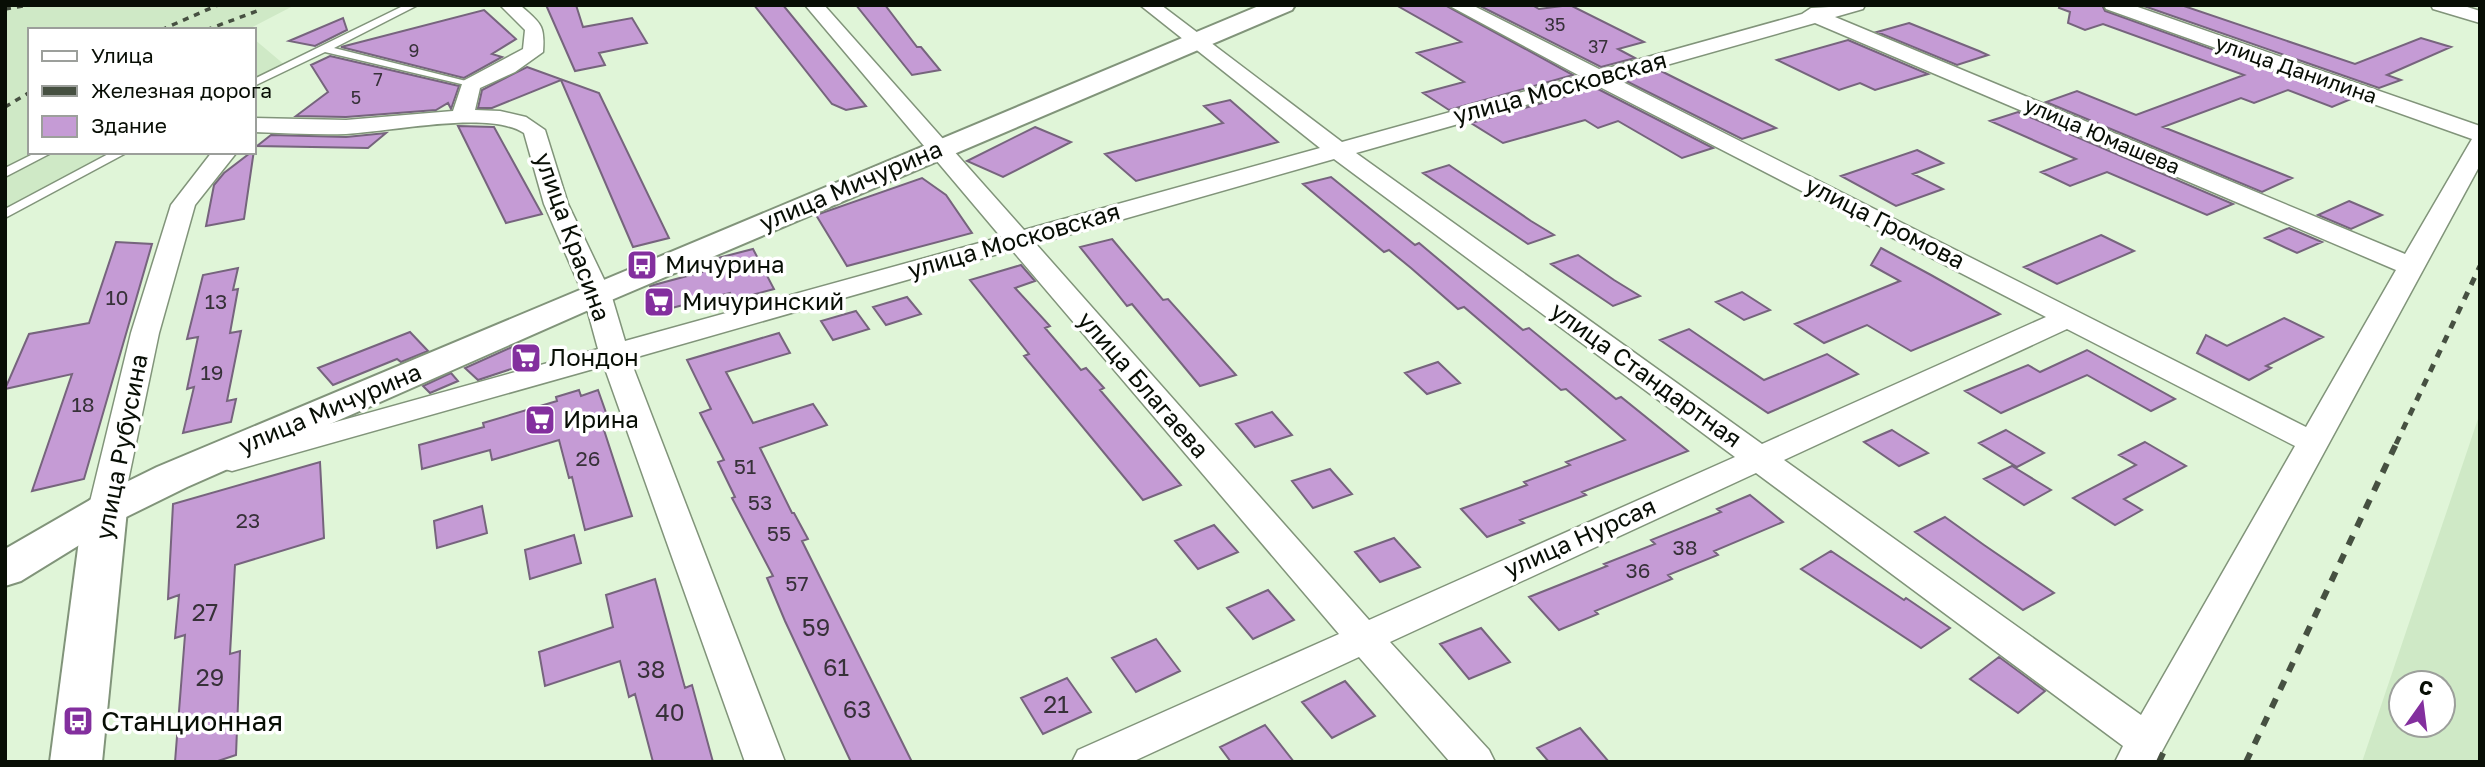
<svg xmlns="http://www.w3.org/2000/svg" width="2485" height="767" font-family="'Golos Text',sans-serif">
<rect width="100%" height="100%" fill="#e0f5d8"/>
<path fill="#cfe9c6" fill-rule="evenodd" d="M5,5H295L247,30H30V152H117L5,209Z
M254,39L286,66L254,83Z
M2480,413V762H2362ZM2401,683H2443V725H2401Z"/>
<path fill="#c59bd5" stroke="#76647d" stroke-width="2" d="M546,5H576L583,27L632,18L647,43L599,53L605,65L575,71Z
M754,5H783L866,106L846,110L832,104Z
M856,5H885L917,47H921L940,70L912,75Z
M1396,5H1445L1573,75L1449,110L1423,93L1464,82L1417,53L1461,42Z
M1478,5H1532L1539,9L1570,5L1644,42L1618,49L1635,58L1601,67Z
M2060,5H2102L2105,11L2351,99L2332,107L2288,90L2254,103L2241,98L2163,127L2292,178L2262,192L2046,102L2077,91L2136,115L2244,75L2103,24L2085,30L2068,23L2070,12L2059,8Z
M2141,5H2181L2355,64L2421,38L2451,47L2387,75L2401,80L2379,88Z
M484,10L516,39L492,54L502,57L464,78L341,47Z
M343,18L347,30L315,46L289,41Z
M1909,23L1979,51L1988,55L1957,65L1877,32Z
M1848,40L1928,74L1875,90L1860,83L1839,90L1777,60Z
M330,56L459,86L451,109L448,103L436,110L346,117L296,116L328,92L311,65Z
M527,67L599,93L669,238L633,247L561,80L492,108H478L482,90Z
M1659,70L1693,87L1776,128L1742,139L1624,80Z
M1596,88L1713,148L1682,158L1618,121L1598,128L1585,120L1503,143L1471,123Z
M1230,100L1278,142L1136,181L1105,154L1223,123L1204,106Z
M2018,112L2233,204L2207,215L2107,172L2070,186L2041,172L2076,159L1990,121Z
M458,126L494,127L542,214L506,223Z
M1035,127L1071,142L1003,177L967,161Z
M386,133L368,148L257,146L271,135L346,137Z
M254,150L244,219L206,226L214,185L224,173Z
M1917,150L1943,163L1913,174L1943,189L1896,206L1841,176Z
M1449,165L1531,221L1554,235L1528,244L1423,173Z
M1331,177L1415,245L1419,243L1523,330L1529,328L1616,399L1621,397L1688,451L1582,492L1586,495L1520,520L1524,523L1487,537L1461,509L1527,485L1524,482L1570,465L1566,462L1625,440L1566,389L1561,390L1464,307L1458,309L1411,268L1389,250L1384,252L1303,184Z
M922,178L946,195L972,233L847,266L816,215Z
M2349,201L2382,215L2351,229L2318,215Z
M2289,228L2322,242L2297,253L2265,238Z
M2101,235L2134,251L2057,284L2024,267Z
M1112,239L1163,300L1168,299L1236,375L1200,386L1132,304L1127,306L1080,247Z
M116,242L152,244L84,479L32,491L72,374L5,389L29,334L89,323Z
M1881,248L1931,275L2000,314L1911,351L1867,325L1824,343L1795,324L1900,281L1871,265Z
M753,249L774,289L733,300L730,293L660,311L650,286L702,272L699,266L714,259Z
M1578,255L1614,280L1640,296L1613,306L1551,264Z
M1021,265L1035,281L1015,288L1050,326L1045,328L1081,370L1086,368L1104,388L1100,390L1181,485L1143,500L1024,356L1029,354L970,280Z
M238,268L233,290L238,289L230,333L241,331L227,401L236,399L231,422L183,433L194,387L187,389L198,337L187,339L203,275Z
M1742,292L1770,310L1744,320L1716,302Z
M907,297L921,314L886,325L873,307Z
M856,311L869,329L833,340L821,321Z
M2284,318L2323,337L2266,366L2271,368L2249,380L2197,353L2206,335L2227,346Z
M1689,329L1764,380L1827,354L1858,374L1768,413L1660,340Z
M410,332L428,351L401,362L397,359L333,385L318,368Z
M779,333L790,353L726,372L753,423L813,404L827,425L760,448L792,513H794L808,539L802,541L912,762H851L785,621L767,578L773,576L732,498L735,497L718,462L724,460L700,413L711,409L687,360Z
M512,347L520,355V366L478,380L465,368Z
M2087,350L2175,399L2151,411L2087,375L2001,413L1965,391L2028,365L2040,372Z
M1438,362L1460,383L1427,394L1405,373Z
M451,373L458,381L430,393L423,386Z
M579,390L581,396L598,390L610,424L603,427L632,516L585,530L572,477L569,478L559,440L492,460L490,450L422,469L419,445L484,427L483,423L557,401L556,397Z
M1272,412L1292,435L1255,447L1236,424Z
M1892,430L1928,453L1899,466L1864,442Z
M2006,430L2044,453L2017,467L1979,443Z
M2145,442L2186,466L2124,499L2142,510L2115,525L2073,498L2136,465L2119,455Z
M320,462L324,538L235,565L230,654L240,651L236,755L215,762H175L185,635L175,638L179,595L168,599L173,504Z
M2012,466L2051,490L2024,505L1984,479Z
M1330,469L1352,494L1313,508L1292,481Z
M1750,495L1783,522L1714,551L1718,555L1668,575L1672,579L1595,611L1598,614L1559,630L1529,597L1607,566L1604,564L1655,544L1651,540L1721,512L1717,509Z
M482,506L487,533L437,548L434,521Z
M1945,517L1984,545L2054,593L2023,610L1915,532Z
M1214,525L1238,552L1198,569L1175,541Z
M574,535L581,563L530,579L525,550Z
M1394,538L1420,567L1380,582L1355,552Z
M1831,551L1904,600L1906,598L1950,628L1921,648L1801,569Z
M655,579L685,688L692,685L713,762H653L635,694L629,697L620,661L545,686L539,652L613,627L606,595Z
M1268,590L1294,620L1253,639L1227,608Z
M1481,628L1510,662L1469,679L1440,644Z
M1156,639L1180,671L1136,692L1112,658Z
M1999,657L2045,691L2018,713L1970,679Z
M1067,678L1091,712L1043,734L1021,698Z
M1345,681L1375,716L1332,738L1302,702Z
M1265,725L1294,762H1231L1220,747Z
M1580,728L1609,762H1549L1537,748Z"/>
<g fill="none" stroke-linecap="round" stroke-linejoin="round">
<g stroke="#81947a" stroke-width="3">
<path id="lane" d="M405,5H418L334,48L474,83V87L325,52L254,86V79Z
M37,152H53L5,177V168Z
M112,152H128L5,218V209Z"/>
</g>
<g stroke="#81947a" stroke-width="3">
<path id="street" d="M500,5H520C541,24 545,24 543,52L515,72L480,88L475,110L500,111L526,117L545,130L568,204L611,294L625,341L1001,237L805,5H824L1024,230L1320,148L1140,5H1161L1342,142L1580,76L1448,5H1472L1601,70L1802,14L1811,8L1865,5L1863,9L1835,17L2405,254L2472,139L2106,9L2104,5H2132L2480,126V165L2156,762H2115L2123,746L1756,473L1390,642L1489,750L1495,762H1450L1359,657L1132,762H1072L1078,750L1339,634L1012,250L630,359L785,762H745L604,366L232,471L221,468L216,461L221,454L598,349L583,294L544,204L524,133C489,110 389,132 346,134C316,135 284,133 254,132V118L346,120L453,111L463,81L523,49L525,30ZM1815,23L2396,270L2306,427L1617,79ZM1596,85L2046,317L1762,444L1356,153ZM1334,159L1735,457L1369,620L1036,244ZM2067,329L2295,446L2141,715L1784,460Z
M2431,5H2461L2480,11V23L2433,9Z
M212,152H237L195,205L159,333L122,510L117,518L105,521L93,518L88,510L131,333L171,205Z"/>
</g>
<g stroke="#81947a" stroke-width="4">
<path id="secondary" d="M105,495L120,500L127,510L102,762H50L83,510L90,500Z"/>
</g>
<g stroke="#81947a" stroke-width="4">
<path id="primary" d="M1261,5H1295L1292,10L609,301L187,487L120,520L21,581L5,586V549L90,500L157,467Z"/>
</g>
<use href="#lane" fill="#fff" fill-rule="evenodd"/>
<use href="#street" fill="#fff" fill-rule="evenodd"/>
<use href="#secondary" fill="#fff" fill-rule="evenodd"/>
<use href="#primary" fill="#fff" fill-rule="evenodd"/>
<path stroke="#465041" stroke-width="3.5" stroke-dasharray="6 6" stroke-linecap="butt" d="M5,9L29,5
M161,30L218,5
M206,30L257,11
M5,107L30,92"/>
<path stroke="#465041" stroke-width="5" stroke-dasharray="8 8" stroke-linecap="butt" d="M2396,444L2480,266"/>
<path stroke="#465041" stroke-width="6" stroke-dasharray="10 10" stroke-linecap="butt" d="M2159,762L2164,751
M2246,762L2397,442"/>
</g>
<defs>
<g id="bus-square" transform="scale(1.575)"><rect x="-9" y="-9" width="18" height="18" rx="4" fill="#832f9e" stroke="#fff"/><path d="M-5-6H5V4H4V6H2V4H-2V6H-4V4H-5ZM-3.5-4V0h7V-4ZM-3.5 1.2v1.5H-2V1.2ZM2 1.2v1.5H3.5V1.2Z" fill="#fff"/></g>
<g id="supermarket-square" transform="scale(1.575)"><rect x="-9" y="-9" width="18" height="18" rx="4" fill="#832f9e" stroke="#fff"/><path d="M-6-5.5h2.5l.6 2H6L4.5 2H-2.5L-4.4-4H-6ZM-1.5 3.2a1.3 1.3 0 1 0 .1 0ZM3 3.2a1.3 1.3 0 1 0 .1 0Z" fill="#fff"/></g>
</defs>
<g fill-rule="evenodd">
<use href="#bus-square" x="642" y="265"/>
<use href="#supermarket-square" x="659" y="302"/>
<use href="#supermarket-square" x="526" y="358"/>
<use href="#supermarket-square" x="540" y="420"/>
<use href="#bus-square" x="78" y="721"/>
</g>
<g text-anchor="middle" stroke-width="7" stroke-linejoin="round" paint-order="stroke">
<g font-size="18" fill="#373139">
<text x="1555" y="31">35</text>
<text x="1598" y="53">37</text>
<text x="414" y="57">9</text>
<text x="378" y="86">7</text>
<text x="356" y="104">5</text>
</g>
<g font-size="21" fill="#080e05" stroke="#fff">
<text transform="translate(2296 70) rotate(19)" y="7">улица Данилина</text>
<text transform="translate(2102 136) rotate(23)" y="7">улица Юмашева</text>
</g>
<g font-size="21" fill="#373139">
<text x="117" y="305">10</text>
<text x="216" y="309">13</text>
<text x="212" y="380">19</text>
<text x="83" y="412">18</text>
<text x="588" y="466">26</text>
<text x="745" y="474">51</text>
<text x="760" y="510">53</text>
<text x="248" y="528">23</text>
<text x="779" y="541">55</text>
<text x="1685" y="555">38</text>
<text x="1638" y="578">36</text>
<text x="797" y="591">57</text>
</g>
<g font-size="24" fill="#080e05" stroke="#fff">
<text transform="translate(1560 88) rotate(-15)" y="8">улица Московская</text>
<text transform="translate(851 186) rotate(-23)" y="8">улица Мичурина</text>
<text transform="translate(1885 223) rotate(27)" y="8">улица Громова</text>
<text transform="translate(572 237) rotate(70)" y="8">улица Красина</text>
<text transform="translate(1014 241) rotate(-16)" y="8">улица Московская</text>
<text transform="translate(1646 375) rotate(36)" y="8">улица Стандартная</text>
<text transform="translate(1143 385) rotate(49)" y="8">улица Благаева</text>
<text transform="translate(330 409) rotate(-23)" y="8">улица Мичурина</text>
<text transform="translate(122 447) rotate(-79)" y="8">улица Рубусина</text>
<text transform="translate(1580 538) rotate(-24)" y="8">улица Нурсая</text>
</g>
<g font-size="24" fill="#080e05" stroke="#fff" text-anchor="start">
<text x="665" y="273">Мичурина</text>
<text x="682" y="310">Мичуринский</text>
<text x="549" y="366">Лондон</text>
<text x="563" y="428">Ирина</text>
</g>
<g font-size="24" fill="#373139">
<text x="205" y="621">27</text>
<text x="816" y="636">59</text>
<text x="836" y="676">61</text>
<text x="651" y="678">38</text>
<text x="210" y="686">29</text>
<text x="1056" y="713">21</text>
<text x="857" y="718">63</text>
<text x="670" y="721">40</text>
</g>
<g font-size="28" fill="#080e05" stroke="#fff" text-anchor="start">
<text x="101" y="731">Станционная</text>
</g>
</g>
<rect width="2485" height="767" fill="none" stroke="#080e05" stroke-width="14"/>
<rect x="28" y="28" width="228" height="126" fill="#ffffff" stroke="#9c9f9b" stroke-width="2"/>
<rect x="42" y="51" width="35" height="10" fill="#ffffff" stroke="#9c9f9b" stroke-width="2"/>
<text x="91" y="63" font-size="21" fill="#080e05">Улица</text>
<rect x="42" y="86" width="35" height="10" fill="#465041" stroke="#9c9f9b" stroke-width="2"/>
<text x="91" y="98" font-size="21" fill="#080e05">Железная дорога</text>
<rect x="42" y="116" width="35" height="21" fill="#c59bd5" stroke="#9c9f9b" stroke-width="2"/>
<text x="91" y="133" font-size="21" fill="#080e05">Здание</text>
<g transform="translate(2422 704) rotate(14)"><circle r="33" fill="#ffffff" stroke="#9c9f9b" stroke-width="2"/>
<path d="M0-5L12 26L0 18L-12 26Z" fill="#832f9e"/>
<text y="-10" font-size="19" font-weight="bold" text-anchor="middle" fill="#080e05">С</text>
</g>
</svg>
